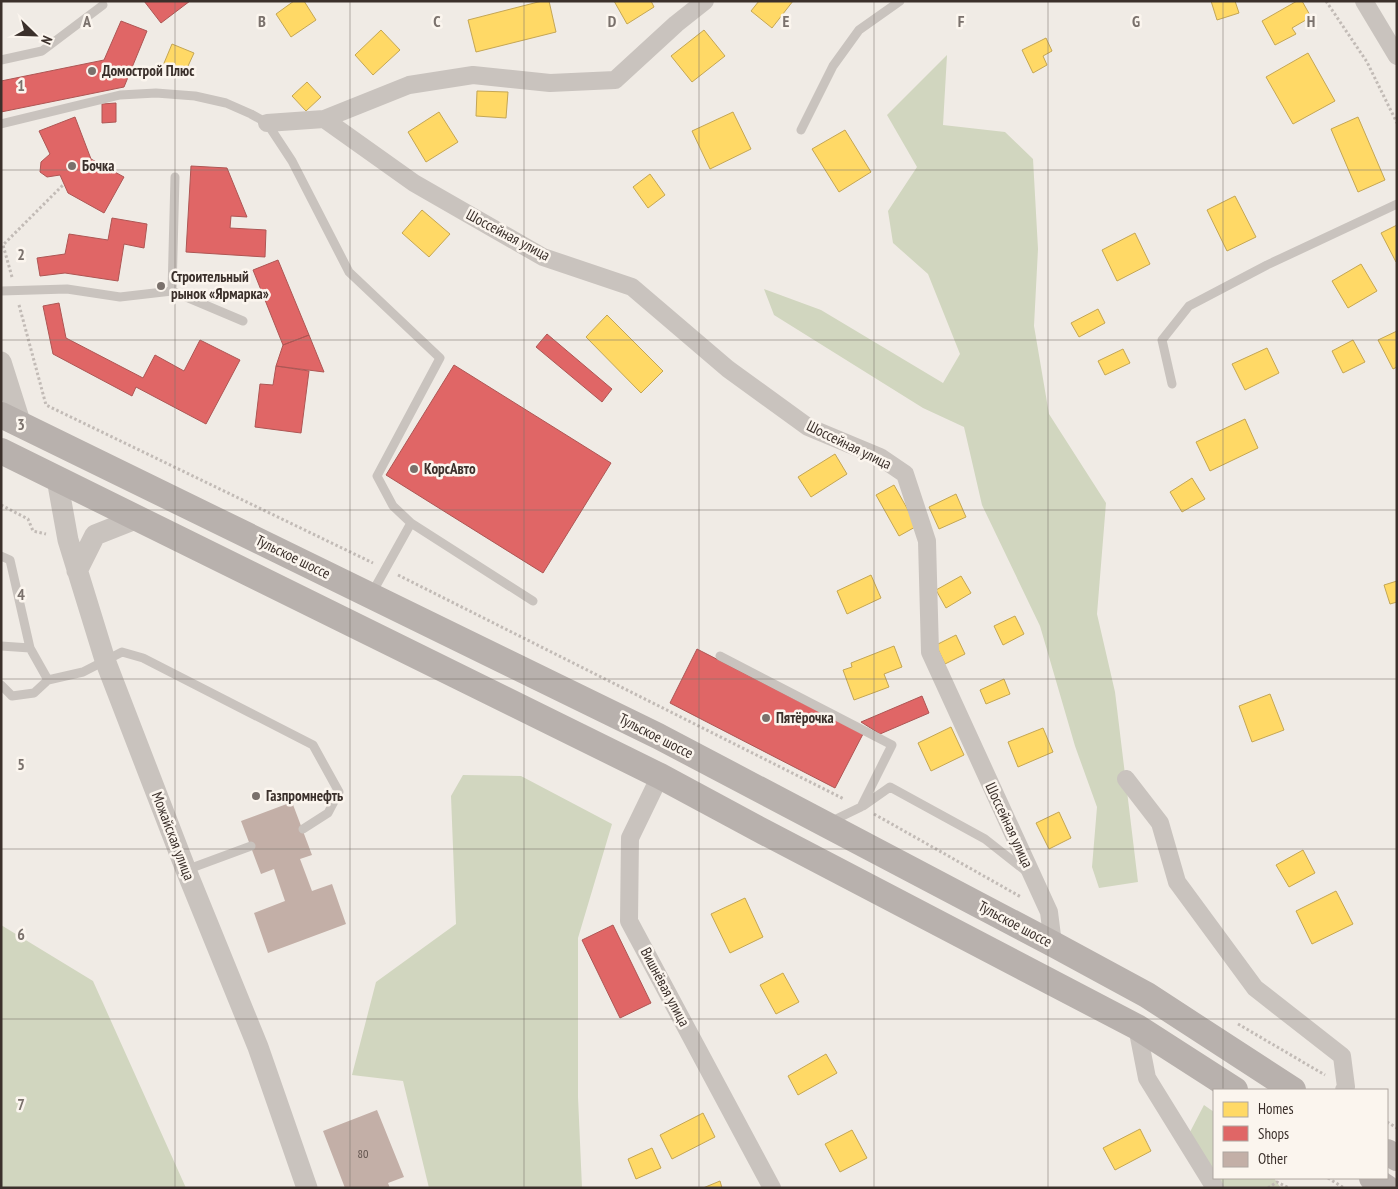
<svg xmlns="http://www.w3.org/2000/svg" width="1398" height="1189" font-family="'PT Sans Narrow',sans-serif">
<rect width="100%" height="100%" fill="#f0ebe5"/>
<path fill="#d1d6bf" d="M947,55L943,125L1005,132L1033,159L1038,249L1034,326L1049,414L1106,503L1097,614L1115,692L1138,882L1099,888L1092,867L1097,807L1075,746L1040,626L982,505L964,427L923,408L774,315L764,289L821,310L943,383L960,354L928,274L893,243L888,211L917,167L887,115Z
M463,775L521,776L612,824L578,938V1097L582,1188H429L403,1081L352,1075L376,982L456,924L451,796Z
M1,925L93,981L186,1188H1Z
M1204,1105L1214,1112V1175L1190,1132Z
M1216,1178H1274L1281,1188H1221Z"/>
<path fill="#ffd966" stroke="#c4a654" d="M294,1H304L316,20L291,37L276,14Z
M542,1H549L556,32L476,52L468,20Z
M614,1H651L654,7L627,24Z
M759,1H793L772,28L751,11Z
M1211,1H1235L1239,13L1217,20Z
M1297,1H1302L1311,17L1292,28L1296,34L1275,45L1262,21Z
M381,30L400,50L373,75L355,55Z
M704,30L725,56L692,82L671,56Z
M1046,38L1052,51L1043,56L1047,65L1033,73L1022,50Z
M172,44L194,53L183,77L162,68Z
M1308,53L1335,101L1293,124L1266,77Z
M307,82L321,97L306,111L292,96Z
M477,91L508,92L506,118L476,116Z
M439,112L458,142L426,162L408,132Z
M733,112L751,149L710,169L692,131Z
M1358,117L1385,180L1358,192L1331,129Z
M845,130L871,172L839,192L812,149Z
M650,174L665,195L648,208L633,187Z
M1235,196L1256,237L1227,251L1207,210Z
M422,210L450,234L429,257L402,233Z
M1397,225V262H1396L1381,233Z
M1135,233L1150,264L1117,281L1102,250Z
M1361,264L1377,291L1348,308L1332,281Z
M1098,309L1105,323L1079,337L1071,323Z
M607,315L663,371L641,393L586,337Z
M1397,331V367L1393,369L1378,340Z
M1353,340L1365,362L1343,373L1332,351Z
M1267,348L1279,373L1245,390L1232,364Z
M1123,349L1130,363L1105,375L1098,361Z
M1245,419L1258,448L1210,471L1196,442Z
M835,454L847,474L811,497L798,477Z
M1192,478L1205,499L1182,512L1170,492Z
M894,485L917,526L899,536L876,495Z
M956,494L966,517L939,529L929,507Z
M871,575L881,598L847,614L837,591Z
M961,576L971,593L946,608L936,590Z
M1397,581V602L1390,604L1384,585Z
M1015,616L1024,634L1003,645L994,626Z
M956,635L965,654L945,664L936,645Z
M894,646L902,667L884,674L889,687L854,700L843,670L852,667L851,663Z
M1004,679L1010,694L986,704L980,690Z
M1270,694L1284,730L1252,742L1239,706Z
M951,727L964,755L931,771L918,743Z
M1043,728L1053,752L1018,767L1008,742Z
M1059,812L1071,838L1049,849L1036,823Z
M1303,850L1315,873L1289,887L1276,865Z
M1336,891L1353,924L1312,944L1296,911Z
M745,898L763,937L730,953L711,914Z
M783,973L799,1002L776,1014L760,985Z
M826,1054L837,1073L798,1095L788,1076Z
M703,1113L715,1137L672,1159L660,1135Z
M1140,1129L1151,1151L1115,1170L1103,1148Z
M852,1130L867,1158L840,1172L825,1144Z
M652,1148L661,1168L636,1179L628,1159Z
M720,1181L722,1188H703Z"/>
<path fill="#e06666" stroke="#ae5654" d="M144,1H190L161,23Z
M121,21L147,31L124,87L1,112V81L104,60Z
M116,103V122L102,123V104Z
M75,117L91,159L124,177L104,213L68,193L60,175L47,177L40,172L41,162L50,154L39,131Z
M191,166L227,168L247,217L231,216L230,228L266,230L265,257L186,252Z
M112,218L147,224L144,248L124,244L118,281L65,273L40,276L37,258L65,254L69,234L108,240Z
M278,260L309,335L283,345L253,270Z
M59,303L66,338L143,378L155,355L184,371L200,340L240,360L206,424L136,387L132,396L53,354L43,306Z
M547,334L612,389L602,402L536,347Z
M309,335L324,372L276,366L283,345Z
M454,365L611,463L543,573L386,475Z
M276,366L309,371L301,433L255,427L260,384L273,385Z
M697,649L863,734L835,788L670,703Z
M922,696L929,713L880,734L861,722Z
M613,925L651,1003L620,1018L582,940Z"/>
<path fill="#c3afa7" d="M292,802L312,855L300,859L312,891L332,884L346,924L268,953L254,913L285,901L274,869L261,874L241,821Z
M377,1110L404,1177L388,1183L390,1188H345L323,1131Z"/>
<g fill="none" stroke-linecap="round" stroke-linejoin="round">
<path stroke="#c2bbb6" stroke-width="3" stroke-dasharray="2.5 2.5" stroke-linecap="butt" d="M1326,1L1367,62L1397,123
M12,277L3,245L64,184
M19,305L46,405L373,563
M1,505L28,519L33,531L46,534
M398,575L844,799
M874,814L1021,897
M1238,1024L1325,1075
M1387,1122L1397,1128
M1328,1178L1344,1188
M1268,1188L1277,1182L1289,1188"/>
<path stroke="#c9c3be" stroke-width="9" d="M1,60L42,51L103,5
M1,124L120,95L156,93L195,96L226,103L251,114L267,123L292,161L349,272L440,358L377,476L393,506L411,523
M801,130L833,66L859,30L900,1
M1,291L67,289L120,297L172,291L175,177
M172,291L243,321
M1172,384L1162,340L1189,306L1267,265L1397,204
M1,556L10,560L30,648L48,680
M372,593L411,523L533,601
M1,646L30,648
M720,656L892,745L861,807L830,822
M1,685L12,696L34,693L48,680L83,672L122,652L143,658L313,745L339,792L328,813L303,829
M863,806L890,787L985,839L1027,872
M186,870L251,846"/>
<path stroke="#c9c3be" stroke-width="18" d="M1364,1L1397,56
M324,119L414,183L543,257L632,287L728,369L808,427L880,457L905,474L927,541L930,652L1049,912L1053,944
M267,123L324,119L409,85L473,75L550,83L615,80L676,24L705,1
M660,776L630,838L629,921L772,1188
M1126,779L1160,823L1177,882L1255,988L1342,1056L1346,1087L1344,1090
M1137,1027L1147,1078L1215,1188"/>
<path stroke="#c9c3be" stroke-width="21" d="M1,362L21,425
M57,479L68,540L105,660L186,870L258,1047L307,1188
M77,571L95,535L138,518"/>
<path stroke="#b8b1ad" stroke-width="26" d="M1,415L658,736L1053,944L1147,995L1293,1090
M1,451L660,776L764,832L1137,1027L1235,1090
M1387,1152L1397,1158
M1372,1178L1387,1188"/>
</g>
<path fill="none" stroke="#7a716c" stroke-width="1" stroke-opacity="0.55" d="M175,1V1188M350,1V1188M524,1V1188M699,1V1188M874,1V1188M1048,1V1188M1223,1V1090M1,170H1397M1,340H1397M1,510H1397M1,679H1397M1,849H1397M1,1019H1397M1223,1178V1188"/>
<g fill="#7a716c" stroke="#fbf5ee" stroke-width="2">
<circle cx="92" cy="71" r="5"/>
<circle cx="72" cy="166" r="5"/>
<circle cx="161" cy="286" r="5"/>
<circle cx="414" cy="469" r="5"/>
<circle cx="766" cy="718" r="5"/>
<circle cx="256" cy="796" r="5"/>
</g>
<g text-anchor="middle" stroke-width="5" stroke-linejoin="round" paint-order="stroke">
<g font-size="12" fill="#5d504a">
<text x="363" y="1158">80</text>
</g>
<g font-size="15" font-weight="bold" fill="#3b302b" stroke="#fbf5ee" text-anchor="start">
<text x="102" y="76">Домострой Плюс</text>
<text x="82" y="171">Бочка</text>
<text x="171" y="282">Строительный<tspan x="171" dy="17">рынок «Ярмарка»</tspan></text>
<text x="424" y="474">КорсАвто</text>
<text x="776" y="723">Пятёрочка</text>
<text x="266" y="801">Газпромнефть</text>
</g>
<g font-size="15" fill="#3b302b" stroke="#fbf5ee">
<text transform="translate(508 235) rotate(28)" y="5">Шоссейная улица</text>
<text transform="translate(849 445) rotate(26)" y="5">Шоссейная улица</text>
<text transform="translate(293 557) rotate(26)" y="5">Тульское шоссе</text>
<text transform="translate(656 736) rotate(27)" y="5">Тульское шоссе</text>
<text transform="translate(1009 825) rotate(65)" y="5">Шоссейная улица</text>
<text transform="translate(173 836) rotate(69)" y="5">Можайская улица</text>
<text transform="translate(1015 924) rotate(28)" y="5">Тульское шоссе</text>
<text transform="translate(665 987) rotate(62)" y="5">Вишнёвая улица</text>
</g>
</g>
<g font-size="16" text-anchor="middle" font-weight="bold" fill="#7a716c" stroke="#fbf5ee" stroke-width="5" stroke-linejoin="round" paint-order="stroke">
<text x="87" y="27">A</text>
<text x="262" y="27">B</text>
<text x="437" y="27">C</text>
<text x="612" y="27">D</text>
<text x="786" y="27">E</text>
<text x="961" y="27">F</text>
<text x="1136" y="27">G</text>
<text x="1311" y="27">H</text>
<text x="21" y="91">1</text>
<text x="21" y="260">2</text>
<text x="21" y="430">3</text>
<text x="21" y="600">4</text>
<text x="21" y="770">5</text>
<text x="21" y="940">6</text>
<text x="21" y="1110">7</text>
</g>
<rect width="1398" height="1189" fill="none" stroke="#3b302b" stroke-width="5"/>
<rect x="1213" y="1089" width="175" height="90" fill="#fbf5ee" stroke="#aea6a0"/>
<rect x="1223" y="1102" width="25" height="15" fill="#ffd966" stroke="#aea6a0"/>
<text x="1258" y="1114" font-size="15" fill="#3b302b">Homes</text>
<rect x="1223" y="1126" width="25" height="15" fill="#e06666" stroke="#aea6a0"/>
<text x="1258" y="1139" font-size="15" fill="#3b302b">Shops</text>
<rect x="1223" y="1152" width="25" height="15" fill="#c3afa7" stroke="#aea6a0"/>
<text x="1258" y="1164" font-size="15" fill="#3b302b">Other</text>
<g transform="translate(35 35) rotate(113)" stroke="#fbf5ee" stroke-width="4" paint-order="stroke">
<path d="M0-4L9 19L0 12L-9 19Z" fill="#3b302b"/>
<text y="-8" font-size="14" font-weight="bold" text-anchor="middle" fill="#3b302b">N</text>
</g>
</svg>
